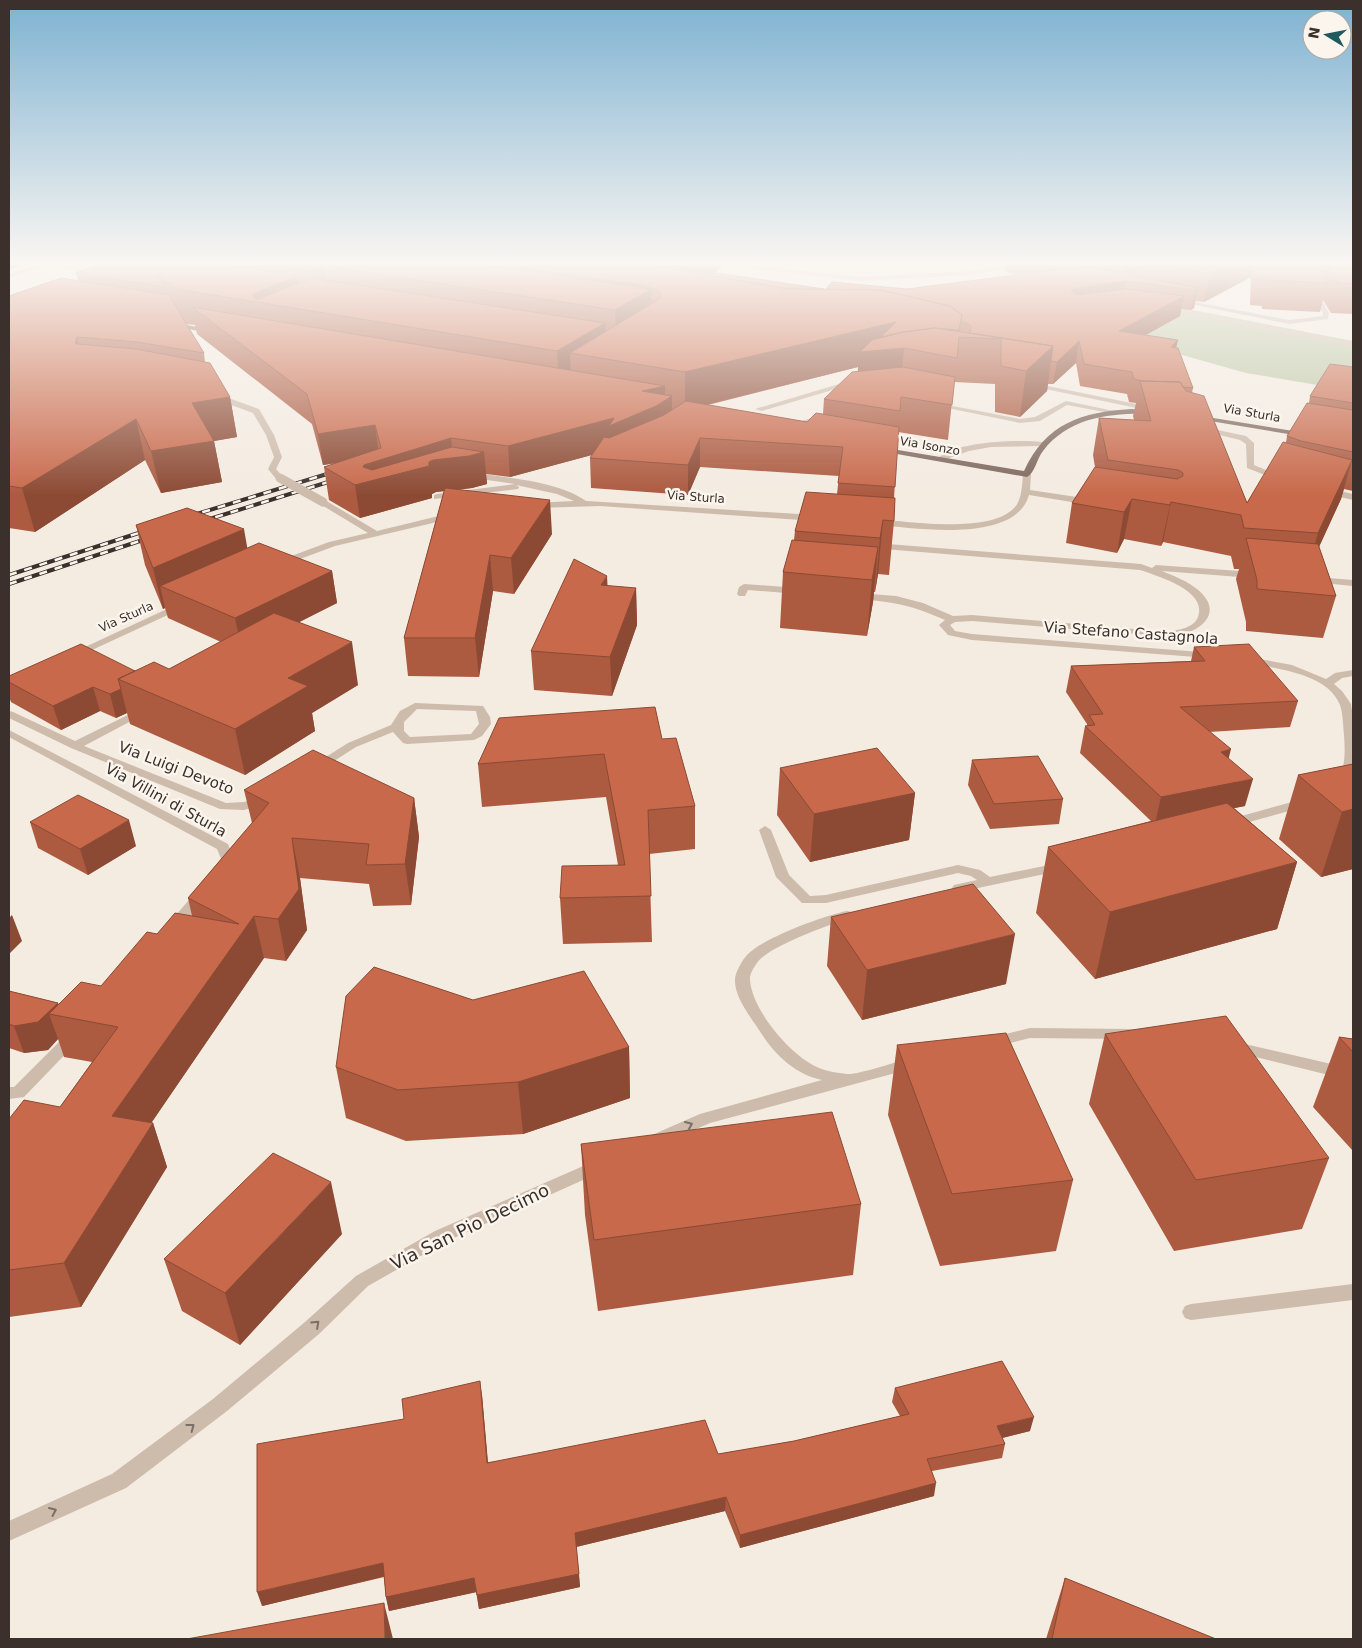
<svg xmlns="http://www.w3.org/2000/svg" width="1362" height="1648" font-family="'DejaVu Sans',sans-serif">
<rect width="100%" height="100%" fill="#f4ebe1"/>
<path fill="#b8c4a0" d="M1162,304L1353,341V391L1246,373L1168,351L1060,316Z"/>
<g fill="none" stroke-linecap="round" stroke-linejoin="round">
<path fill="#cdbbac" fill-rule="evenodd" d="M36,265H46L9,278V274Z
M50,265H65L103,273L100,275Z
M721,265H745L862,277L969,271L1008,265L1025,270L1022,272L1009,269L969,275L862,281Z
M1296,265H1302L1329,313L1328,319L1289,324L1176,301L1179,299L1289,320L1323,316V313Z
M1164,308L1202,313L1353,343V347L1202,317L1162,311L1161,310Z
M849,381L856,383L762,411L755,409Z
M1028,382L1151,407L1155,409L1151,411L1031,386L1027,384Z
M212,394H218L259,409L274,435L282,457L276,469L284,478L283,480H277L268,469L274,457L266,435L253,413L212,398Z
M1066,401L1119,412L1115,414L1067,405L1040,421L1020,423L933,405L937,403L1020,419L1035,417Z
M826,413H829V417L788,429L784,427Z
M1199,426L1246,436L1254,443V465L1285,478L1278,480L1247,468L1246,444L1240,440L1199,430Z
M1029,441L1043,442L1047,444L1043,446L991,447L969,451L941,461L937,459C957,442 1003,441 1029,441Z
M1027,471L1031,474L1030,490L1090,499L1094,502L1090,505L1029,495C1015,544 916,528 877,525L873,522L877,519C910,522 992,534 1015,507C1022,499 1022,485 1023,474Z
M469,472C504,478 557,480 586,501L815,515L819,518L815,521L600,506L536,508L533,507V503L574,501L557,494L516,485L519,487L518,489L434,499V495L437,494L515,484L466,477L465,475Z
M1327,488L1353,494V500L1324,493L1323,491Z
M323,499L377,531L451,513L455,516L454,518L335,546L284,565H278V561L329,542L368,533L320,504V500Z
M875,543L1141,564L1152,568L1156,565L1253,572L1258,575L1253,578L1162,571C1174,576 1187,581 1197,589C1226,613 1200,632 1173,637L972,621L955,622L950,625L955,631L972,634L1213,653L1214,655L1213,657L1209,658L972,640L948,635L939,625L945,620C911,605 895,602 858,599L853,596L858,593L896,596L923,603L953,616L972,615L1168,632C1178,630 1194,628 1198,617C1208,590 1157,576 1140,570L872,548V544Z
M1316,577L1353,580V586L1313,582L1311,580Z
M744,584L798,588L803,591L798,594L748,590L745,596H739L737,594L739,587Z
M182,602L185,603V607L79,656L75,657L70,654Z
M1249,657L1292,665L1326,679L1335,673L1353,670V676L1342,678L1334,684L1342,691L1351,704L1353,717V773L1348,783H1340L1338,780C1346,766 1345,750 1344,735C1343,725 1343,714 1340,705C1327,672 1274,669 1245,662L1244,660L1245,658Z
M415,703L483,706L490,717L491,724L482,736L474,740L407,744L403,743L393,732L356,747L320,770L316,771L310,767L348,743L391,725L400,711ZM417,709L476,711L479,724L471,734L410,737L404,731V722Z
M144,707L148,708L150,710L148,712L84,746L226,803L244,802L263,796L267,797L269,800L267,803L244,810L220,809L71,748L9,718V711L13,712L75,741Z
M9,730L228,844L234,861L229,870H219L217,867L222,861L217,849L9,737Z
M1303,799L1307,800L1309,803L1307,806L1231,827L1225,823L1227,820Z
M765,826L771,830L789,875L810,896L826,895L958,865L980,870L990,877L1059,863L1066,867L1059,871L959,892L952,888L954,885L977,880L971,876L958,873L826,903H802L776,877L759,830Z
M200,892L207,896L205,899L179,929H169L167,926L169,923L195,893Z
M847,911L852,912L854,915L852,918C832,923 767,947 757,963C754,967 749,975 750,980C752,1010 790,1055 817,1067C825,1071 838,1073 847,1074C858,1075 896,1062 909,1058L914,1060L917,1064L914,1068L710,1123L664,1143L658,1145L652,1143L650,1139L652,1135L700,1114L822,1080C796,1075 775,1055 761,1033C751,1017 734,998 735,979C735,973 743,959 747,955C763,938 823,916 847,911Z
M1030,1028L1130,1029L1135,1030L1137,1034L1135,1038L1130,1039L1030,1038L994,1047L989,1046L986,1042L989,1038Z
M73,1032L78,1033L81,1037L78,1041L24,1097L9,1099V1087H14L68,1033Z
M1236,1042L1353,1069V1081L1231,1051L1228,1047L1231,1043Z
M597,1160L603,1161L605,1166L603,1171L447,1241L368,1286L319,1334L227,1411L126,1488L9,1541V1521L112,1474L213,1399L305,1322L356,1276L435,1231Z
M1353,1284V1300L1191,1320L1185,1318L1182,1312L1185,1306L1191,1304Z"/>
<path fill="#7d675c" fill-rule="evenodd" d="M171,322L213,330L216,332L213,334L169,325L168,324Z
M1131,409L1151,410L1155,412L1151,414C1111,413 1069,417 1043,451C1037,458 1035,473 1027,477L880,451L876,449L880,447L1024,471C1046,423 1082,412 1131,409Z
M1195,415L1306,433L1310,435L1306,437L1198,419L1194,417Z"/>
<g stroke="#3b302b" stroke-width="4">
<path id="rail" d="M187,517L340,470
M200,522L341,478
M9,575L151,529
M9,584L152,537"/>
</g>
<use href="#rail" stroke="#fbf5ee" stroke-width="2.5" stroke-dasharray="8" stroke-linecap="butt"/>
<path stroke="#cdbbac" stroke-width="9" d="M280,478L323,502"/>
</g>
<path fill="#ac5a40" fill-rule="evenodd" d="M97,265H722V267L713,274L824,289H907L1017,275L1005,271L1006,265H1353V314L1331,313L1323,300L1320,312L1262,309V306L1250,305L1251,277L1204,302L1195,301L1194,308L1191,310L1181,309L1180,316L1146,335L1176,348L1193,388L1192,393L1247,503L1286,442L1287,436L1309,403L1310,396L1353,367V491L1344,489L1341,499L1319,547L1336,596L1323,638L1246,631V622L1236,579L1239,569H1234L1231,556L1163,542L1161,546L1124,539L1117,553L1066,543L1072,503L1095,467L1093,455L1099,418L1134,420L1133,416L1136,403L1129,402L1127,394L1080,386L1076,363L1053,384H1048L1047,391L1020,417L995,412V384L954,382L948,440L898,432L894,498V521L889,575L878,574L875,592H874L873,602L867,636L780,628L783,572L794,540L795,531L837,494L839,476L700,467L688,495L591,488L590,458L592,455L510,477L486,474L487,484L472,488L457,490L552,534L514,594L493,591L479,677L408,676L404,638L444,491L436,492L432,494V498L360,518L329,500L324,467L338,463L323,465L312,424L197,334L195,325L186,324L204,353L205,362L230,397L237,437L214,441L222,482L161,493L145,460L35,532L9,528V296L78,280L76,273ZM858,367V371L824,399L823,414L807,422L708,405Z
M136,525L247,548L332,571L337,603L299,622L358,685L312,713L315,731L245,775L130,724L127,713L116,718L100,711L61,730L11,702L9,697V676L169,669L221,642L168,618L165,608L163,609L145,565Z
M636,588L637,625L612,696L534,690L531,651Z
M1194,647L1298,701L1290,727L1209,732L1228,758L1245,806L1234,808L1297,862L1277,929L1095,979L1036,913L1048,847L1151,821L1080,753L1085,726H1087V724L1066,692L1071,666L1191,661Z
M662,739L695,806V849L649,854L652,942L563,944L560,898L618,865L606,797L482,807L478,764Z
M972,760L1063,799L1059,824L990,829L968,785Z
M1353,764V869L1321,877L1279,839L1298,775Z
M780,768L915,793L909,840L810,862L777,815Z
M244,790L414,798L419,837L411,905L373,906L369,884L300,878L307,930L286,961L264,958L151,1123H153L167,1167L81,1307L9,1317V1119L60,1107L92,1062L64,1057L58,1039L48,1050L24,1053L9,1048V991L58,1003L59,1005L101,986L157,934L192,916L188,898L252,823Z
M30,822L136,846L88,875L38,848Z
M831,917L1006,984L862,1020L827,966Z
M473,1000L629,1047L630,1098L523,1134L406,1141L346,1118L336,1067Z
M1105,1034L1329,1158L1302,1229L1174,1251L1089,1104Z
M1339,1037L1353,1039V1151L1313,1107Z
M897,1045L1073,1180L1056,1251L940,1266L888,1115Z
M581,1144L861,1204L853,1275L598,1311L585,1215Z
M342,1234L240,1345L182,1311L164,1259Z
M895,1388L1030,1431L1002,1438L1005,1444L1002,1458L932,1471L934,1496L740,1548L725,1511L576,1547L580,1587L479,1609L476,1592L389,1611L386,1597L384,1577L262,1606L404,1419L482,1395L488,1462L718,1454L794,1441L900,1416L892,1402Z
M1065,1578L1216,1639H1046Z"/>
<path fill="#8c4a34" d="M9,265H22L9,270Z
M323,265H358L324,266L329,298L315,304L310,271Z
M682,265H722V267L682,297Z
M1125,265H1138L1136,277L1125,281L1122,301L1070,309L1071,291L1073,289L1122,282Z
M1226,265H1253L1251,277L1204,302L1210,274Z
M297,276L302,310L253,301L252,296L254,294Z
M1198,288L1194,308L1191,310L1195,290Z
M651,289L652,330L617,353L615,310Z
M1184,296L1180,316L1115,352L1119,331Z
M962,315L959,337L956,358L959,330Z
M896,322L904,348L900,393L856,397L858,367L685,410V372Z
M605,323L606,359L570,353L571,381L559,388L557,351Z
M77,337L86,374L75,343Z
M1178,340L1173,361L1171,347Z
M1079,341L1076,363L1053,384L1057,362Z
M1053,346L1047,391L1020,417L1026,371Z
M665,386V401L672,396V426L610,450L510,477L508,446L642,391Z
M230,397L237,437L214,441L222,482L161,493L151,451L192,403Z
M136,419L145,460L35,532L22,488Z
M375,425L379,456L323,465L318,434Z
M451,438L453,457L484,452L487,484L472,488L436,492L432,494V498L360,518L355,485L364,465Z
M700,438V467L688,495V465Z
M1352,460L1341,499L1306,575L1318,533Z
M1132,499L1124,539L1117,553L1124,512Z
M550,500L552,534L514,594L511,558Z
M1171,502L1163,542L1161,546L1170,505Z
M883,520L878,574L875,592L880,538Z
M244,529L251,569L160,586L165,608L163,609L153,568Z
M878,547L873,602L867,636L872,580Z
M490,555L493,591L479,677L475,638Z
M332,571L337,603L242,651L235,618Z
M607,576L609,613L601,585Z
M636,588L637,625L612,696L610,657Z
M352,642L358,685L312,713L315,731L245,775L235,729L288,678Z
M93,687L100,711L61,730L53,706Z
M121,689L127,713L116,718L110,694Z
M1231,749L1224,777L1221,752Z
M1253,779L1245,806L1155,824L1161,797Z
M915,793L909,840L810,862L814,814Z
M414,798L419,837L411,905L405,864Z
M1353,809V869L1321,877L1342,812Z
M129,820L136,846L88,875L80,849Z
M292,838L300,878L307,930L286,961L278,919Z
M1297,862L1277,929L1095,979L1110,912Z
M12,915L22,941L9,954V918Z
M254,916L264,958L126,1160L112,1116Z
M1015,934L1006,984L862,1020L867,970Z
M58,1003L63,1017L49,1014L58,1039L48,1050L24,1053L14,1026Z
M629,1047L630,1098L523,1134L518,1082Z
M153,1123L167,1167L81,1307L64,1263Z
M331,1182L342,1234L240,1345L225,1293Z
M480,1381L482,1395L489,1477L487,1463Z
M1034,1417L1030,1431L994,1440L997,1426Z
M936,1483L934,1496L740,1548V1535Z
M726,1497L725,1511L576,1547L575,1533Z
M383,1563L386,1576L262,1606L257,1592Z
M579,1574L580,1587L479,1609L477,1595Z
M474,1578L477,1592L389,1611L386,1597Z
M384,1603L393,1639H385Z"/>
<path fill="#c8694b" stroke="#8c4a34" d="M97,265H232L297,276L254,294L252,296L256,300L311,278L605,323L557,351L177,289L156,274L164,287L76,273Z
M275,265H323L310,271Z
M326,265H488L651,289L615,310L324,266Z
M500,265H650L788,289L881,290L950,306L962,315L959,330L934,328L903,332L881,337L896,322L685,372L570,353L661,298L659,291L645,286Z
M1051,265H1080L1198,288L1195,290L1125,281L1073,289L1071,291L1076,295L1126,289L1184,296L1119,331L1178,340L1171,347L1178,348L1193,388L1183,387L1180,382L1142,381L1134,379L1132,372L1084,364L1079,341L1057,362L1051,361L1053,346L970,333L971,326L961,320L962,315L950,306L881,290L826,289L832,282L907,289L1063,269Z
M1167,265H1226L1210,274Z
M1257,265H1317L1328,283L1269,280L1268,277L1257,276Z
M1327,265H1353V284L1338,283Z
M717,273L824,289H788L708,275Z
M61,278L169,295L204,353L137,342L77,337L75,343L77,344L136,349L210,363L230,397L192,403L214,441L151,451L136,419L22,488L9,486V296Z
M192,307L665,386L642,391L672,396L656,406L609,426L614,418L508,446L451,438L364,465L363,467L372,470L452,447L484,452L469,456L433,460L429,462V466L355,485L324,467L381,448L375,425L318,434L307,394Z
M935,328L1053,346L1026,371L1001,366V339L959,337L957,358L904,348L860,352L872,340L904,332Z
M1330,364L1353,367V403L1310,396Z
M903,367L955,377L952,405L901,397L900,411L824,399L852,372Z
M1140,381L1180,382L1186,391L1204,396L1247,503L1283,442L1352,460L1318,533L1244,528L1241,515L1171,502L1170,505L1132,499L1124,512L1072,503L1095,467L1177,479L1183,476V473L1178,470L1108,460L1099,418L1151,421Z
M686,401L807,422L816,413L899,427L895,487L838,483L843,447L700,438L688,465L590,458L604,437L609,438L664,415Z
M1307,403L1353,410V452L1301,441L1287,436Z
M445,488L550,500L511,558L490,555L475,638H404Z
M806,492L895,498L894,521L883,520L880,538L795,531Z
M187,508L244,529L153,568L136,525Z
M1246,538L1318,544L1336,596L1257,589V580Z
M792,540L878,547L872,580L783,572Z
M259,543L332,571L235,618L160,586Z
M574,559L607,576L601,585L636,588L610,657L531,651Z
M274,613L352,642L288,678L308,686L235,729L118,679L154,662L169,669Z
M81,644L135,671L118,679L121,689L110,694L93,687L53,706L9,682V676Z
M1249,644L1298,701L1180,707L1231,749L1221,752L1253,779L1161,797L1085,726L1095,725L1089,715L1103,714L1071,666L1205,661L1194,647Z
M655,707L662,739L676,738L695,806L648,810L651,896L560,898L562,866L625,865L604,754L478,764L499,718Z
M877,748L915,793L814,814L780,768Z
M313,750L414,798L405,864L366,865L369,844L292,838L299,889L278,919L254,916L112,1116L153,1123L64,1263L9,1270V1119L24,1100L60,1107L118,1027L49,1014L81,982L101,986L147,932L157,934L175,913L239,924L188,898L269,803L244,790Z
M1038,756L1063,799L994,804L972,760Z
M1353,764V809L1342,812L1298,775Z
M78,795L129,820L80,849L30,822Z
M1227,803L1297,862L1110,912L1048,847Z
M973,884L1015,934L867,970L831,917Z
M374,967L473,1000L584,971L629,1047L518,1082L398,1090L336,1067L346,996Z
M9,991L58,1003L38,1022L14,1026L9,1024Z
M1226,1016L1329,1158L1196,1180L1105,1034Z
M1006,1033L1073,1180L952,1194L897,1045Z
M1339,1037L1353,1039V1052Z
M832,1112L861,1204L594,1240L581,1144Z
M273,1153L331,1182L225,1293L164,1259Z
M1002,1361L1034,1417L997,1426L1005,1444L927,1459L936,1483L740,1535L726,1497L575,1533L579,1574L477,1595L474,1578L386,1597L383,1563L257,1592V1444L404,1419L402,1399L480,1381L487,1463L705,1420L718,1454L794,1441L909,1414L895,1388Z
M1065,1578L1216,1639H1052Z
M384,1603L385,1639H187Z"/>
<defs><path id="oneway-chevron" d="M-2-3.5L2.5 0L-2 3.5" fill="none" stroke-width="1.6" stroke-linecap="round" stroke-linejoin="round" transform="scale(1.25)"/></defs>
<g stroke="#7d6f65">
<use href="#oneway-chevron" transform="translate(689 1125) rotate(-24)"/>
<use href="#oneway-chevron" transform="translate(316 1324) rotate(-43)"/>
<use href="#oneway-chevron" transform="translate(191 1427) rotate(-37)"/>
<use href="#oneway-chevron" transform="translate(53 1511) rotate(-24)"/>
</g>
<linearGradient id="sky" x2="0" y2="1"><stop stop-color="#7eb2d2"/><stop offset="0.53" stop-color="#faf6f2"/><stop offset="1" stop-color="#faf6f2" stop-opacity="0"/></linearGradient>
<rect width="1362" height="496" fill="url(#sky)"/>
<g text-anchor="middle" stroke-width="5" stroke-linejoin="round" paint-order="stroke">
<g font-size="12" fill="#3b302b" stroke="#fbf5ee">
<text transform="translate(1252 413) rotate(10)" y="4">Via Sturla</text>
<text transform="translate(930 446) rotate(10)" y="4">Via Isonzo</text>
<text transform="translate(696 497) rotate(4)" y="4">Via Sturla</text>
<text transform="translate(126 617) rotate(-24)" y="4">Via Sturla</text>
</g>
<g font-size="15" fill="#3b302b" stroke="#fbf5ee">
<text transform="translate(1131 633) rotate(4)" y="5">Via Stefano Castagnola</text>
<text transform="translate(176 768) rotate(21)" y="5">Via Luigi Devoto</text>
<text transform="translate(166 800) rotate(29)" y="5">Via Villini di Sturla</text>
</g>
<g font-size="18" fill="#3b302b" stroke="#fbf5ee">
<text transform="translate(470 1227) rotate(-26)" y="6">Via San Pio Decimo</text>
</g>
</g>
<rect width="1362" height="1648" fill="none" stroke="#3b302b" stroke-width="20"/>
<g transform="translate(1327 35) rotate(280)"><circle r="24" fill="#fbf5ee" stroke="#aea6a0"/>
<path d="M0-4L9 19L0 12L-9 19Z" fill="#1f5a5e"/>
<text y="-8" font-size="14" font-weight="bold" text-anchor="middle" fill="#3b302b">N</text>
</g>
</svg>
